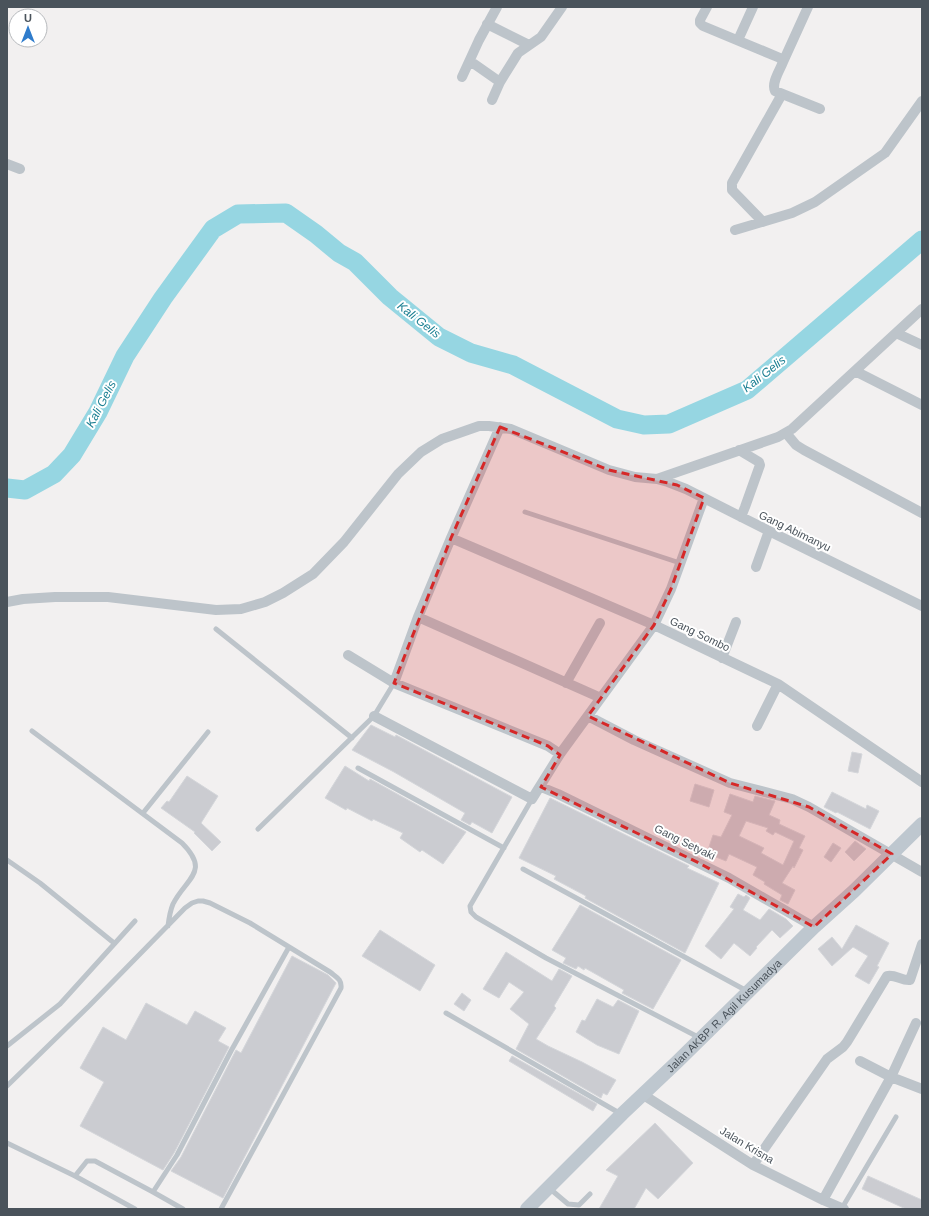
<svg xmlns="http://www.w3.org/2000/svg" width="929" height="1216" font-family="Arial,sans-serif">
<rect width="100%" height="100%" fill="#f2f0f0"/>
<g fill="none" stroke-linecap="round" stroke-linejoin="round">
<path stroke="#96d6e2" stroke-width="19" d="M7,488L25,490L54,474L72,455L98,412L125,356L163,298L213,229L238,214L286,213L316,234L339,253L355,262L390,297L439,337L471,353L513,365L617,419L644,425L669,424L747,390L922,240"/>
</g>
<path fill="#cbccd1" stroke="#d4d6da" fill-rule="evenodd" d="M371,725L395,737L396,735L512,797L492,833L472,822L470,825L461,820L465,813L394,772L352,750Z
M852,752L862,754L858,773L848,771Z
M345,766L369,781L370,779L466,832L443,864L422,850L420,852L400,838L403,833L373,819L372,821L347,808L346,810L325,798Z
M187,776L218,796L201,823L221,842L212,851L194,833L195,832L161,808L167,801L169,802Z
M695,784L714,790L709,807L690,801Z
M832,792L866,809L867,805L879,811L870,829L837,812L836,813L824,807Z
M730,794L753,802L755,796L775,801L769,815L780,820L779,824L805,836L799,848L803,850L794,868L793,866L782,883L795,890L788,904L780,900L782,895L764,884L765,882L753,875L757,867L729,854L726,861L716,857L718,852L708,850L713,835L721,837L732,815L724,812ZM746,821L768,828L766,831L773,835L775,832L794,841L783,865L761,853L764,848L739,836Z
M550,798L689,866L687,868L719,883L685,953L585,898L586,896L554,879L556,876L519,858Z
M855,841L866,849L854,861L845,852Z
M833,843L841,848L831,862L824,857Z
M738,894L744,897L746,895L750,898L743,910L760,920L769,909L786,919L793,926L780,938L772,930L756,947L757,948L750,956L734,943L721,959L705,946L734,909L730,907Z
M580,905L681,960L653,1009L622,993L624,990L585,968L584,970L578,966L576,969L563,963L566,958L552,950Z
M856,925L889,943L877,966L879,967L869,984L855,976L868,956L853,947L832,966L818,949L832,937L842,949Z
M380,930L435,965L420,991L362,956Z
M506,952L552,981L559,969L572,976L554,1006L556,1008L536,1039L548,1046L582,1062L616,1080L607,1095L603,1093L601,1098L516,1049L529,1024L510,1009L524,992L509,982L499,998L483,989Z
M292,956L328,975L336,983L223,1198L171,1171L181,1157L236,1050L241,1053Z
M462,993L471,1000L464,1011L454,1004Z
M597,999L613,1007L618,1000L639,1011L619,1054L597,1045L576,1032L582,1020L585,1021Z
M146,1003L187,1025L195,1011L226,1028L218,1041L229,1047L174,1153L163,1170L80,1126L104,1082L80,1068L103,1027L126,1040Z
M512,1056L597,1104L593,1111L509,1061Z
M655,1123L693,1163L658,1199L646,1188L634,1209H599L618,1176L606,1170Z
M868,1176L922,1200V1209H906L862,1189Z"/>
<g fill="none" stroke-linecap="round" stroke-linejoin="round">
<path stroke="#bdc4ca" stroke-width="5" d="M525,512L680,563
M216,629L352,738
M32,731L182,843C211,872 186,878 173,904C170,911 169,918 168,926
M358,768L504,848
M532,799L470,906L471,912L476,917L546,958L700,1038
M143,813L208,732
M258,829L374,716L394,683
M7,860L40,883L114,943
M523,869L747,991
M446,1013L621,1114
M7,1046L60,1004L135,921
M7,1086L89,1006L185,908L192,903L198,901H203L210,903L250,923L330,972C336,977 342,979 341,988L221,1209
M7,1143L75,1176L135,1209
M75,1176L87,1161H95L153,1192L177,1155L231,1051L289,947
M549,1188L568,1204L579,1205L590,1194
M153,1192L183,1209
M842,1208L896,1117"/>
<path stroke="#bdc4ca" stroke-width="10" d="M707,7L700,20V23L703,26L780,58L783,62C780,70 771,83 775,91L820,109
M487,24L529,45
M738,40L753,7
M470,61L500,82
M783,62L808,7
M462,77L479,40L497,7
M492,100L500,82L518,53L541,37L562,7
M7,164L20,169
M763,222L732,190V183L782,94
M735,230L792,213L815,202L885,153L922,101
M896,333L922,345
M855,371L922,405
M786,433L796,445L804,450L922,513
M739,450L759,462L760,465L745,507L741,517
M657,479L668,482L686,489L769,531L922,606
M451,538L654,625L778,684L922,782
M756,567L769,531
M7,602L23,599L55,597H108L216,610L241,609L265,602L283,593L313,574L344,542L398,474L421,452L442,439L479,426H489L511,429L609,470L635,477L657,479L778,437L792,429L922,309
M418,617L601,698
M348,655L394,683
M722,658L736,622
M566,683L600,623
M374,716L532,799L560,754L548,746L394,683L418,617L451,538L500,427
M588,716L634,740L730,783L792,799L809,807L922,872
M757,726L778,684
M560,754L654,625L671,589L704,498
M541,787L558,794L729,878L814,927
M860,1061L891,1077L922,1089
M642,1094L753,1165L823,1200L844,1209
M753,1165L827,1059L843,1047L847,1042L887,976C895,974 902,981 910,980L922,944
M823,1200L891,1077L916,1023"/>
<path stroke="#bec7cf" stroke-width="14" id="s1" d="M527,1209L622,1114L677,1062L814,927L854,891L922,824"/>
</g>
<path fill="#d62828" fill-opacity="0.2" stroke="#d62828" stroke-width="3" stroke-dasharray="8 5" stroke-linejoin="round" d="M500,427L609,470L677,485L704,498L671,589L654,625L588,716L730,783L809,807L892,854L814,927L699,863L541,787L560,755L548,746L394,683L451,538Z"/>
<g text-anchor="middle" stroke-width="4" stroke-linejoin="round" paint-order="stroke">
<g font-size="11" fill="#4a535b" stroke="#fff">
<text transform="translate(795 531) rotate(26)" y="4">Gang Abimanyu</text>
<text transform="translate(700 634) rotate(26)" y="4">Gang Sombo</text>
<text transform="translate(685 842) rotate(26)" y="4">Gang Setyaki</text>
<text dy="4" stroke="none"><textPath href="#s1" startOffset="276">Jalan AKBP. R. Agil Kusumadya</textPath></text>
<text transform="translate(747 1145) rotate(31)" y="4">Jalan Krisna</text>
</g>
<g font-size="12" font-style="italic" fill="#1d8093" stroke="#fff">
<text transform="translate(419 320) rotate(38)" y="4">Kali Gelis</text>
<text transform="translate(764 374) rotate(-38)" y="4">Kali Gelis</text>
<text transform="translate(101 404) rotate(-62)" y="4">Kali Gelis</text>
</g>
</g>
<rect width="929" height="1216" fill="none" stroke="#4a535b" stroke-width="16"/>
<g transform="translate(28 28)"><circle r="19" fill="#ffffff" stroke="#b7babd"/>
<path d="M0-3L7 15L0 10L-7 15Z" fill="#2f7ccc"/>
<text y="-6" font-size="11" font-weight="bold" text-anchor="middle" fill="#4a535b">U</text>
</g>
</svg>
